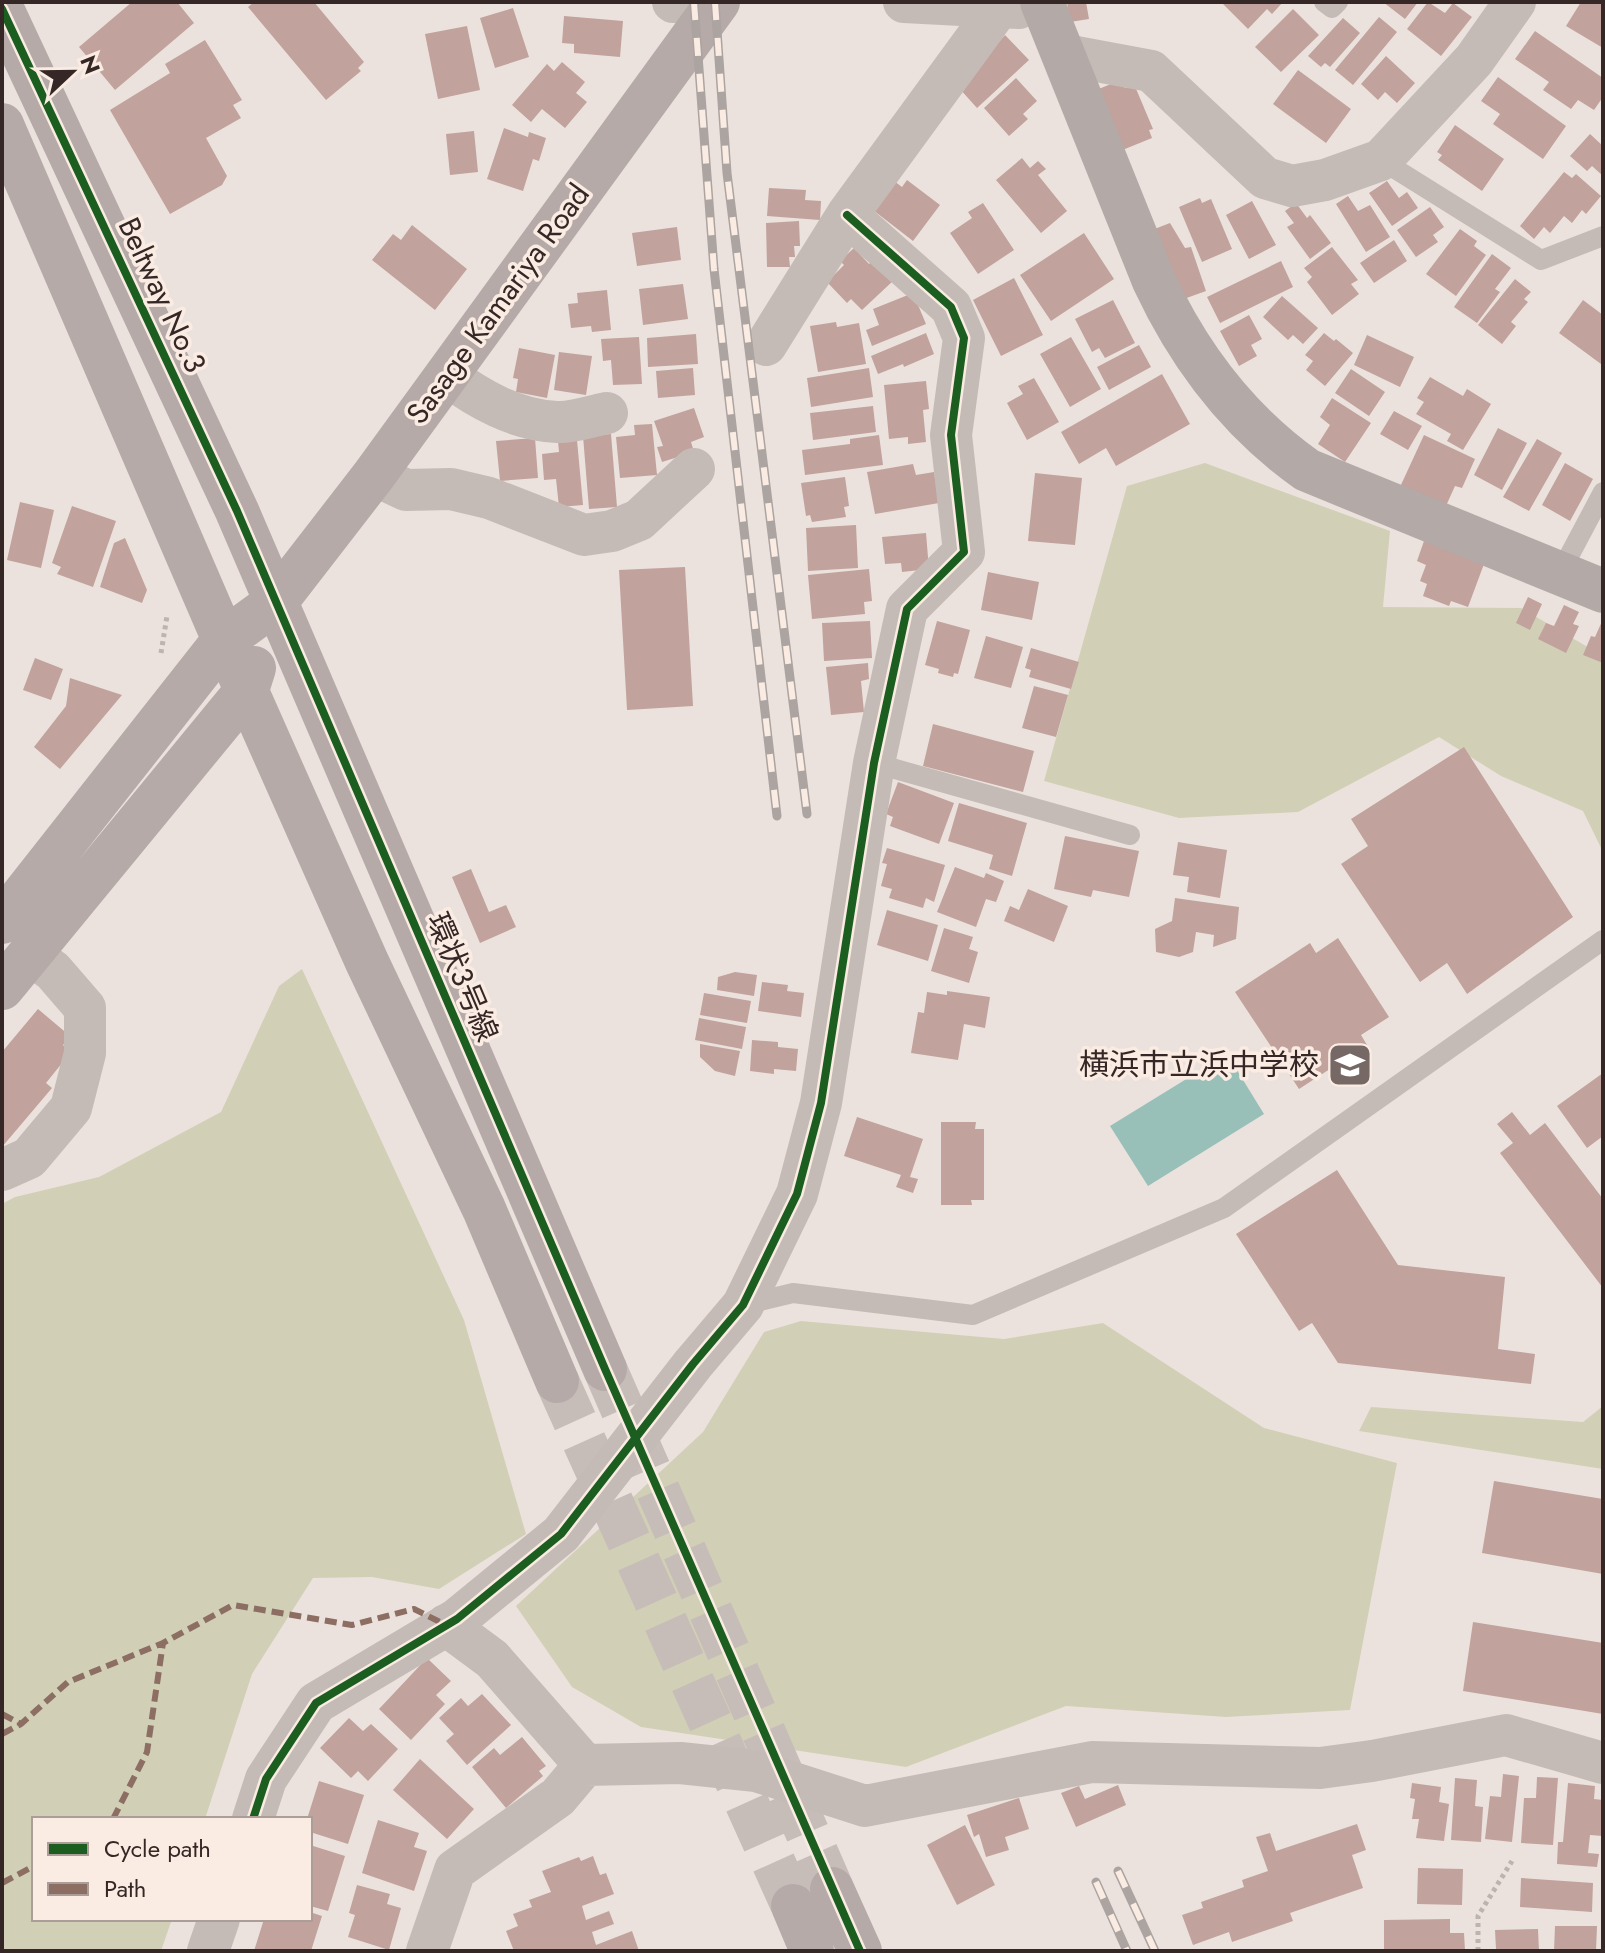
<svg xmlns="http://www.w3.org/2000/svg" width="1605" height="1953" font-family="Jost,'Noto Sans JP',sans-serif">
<rect width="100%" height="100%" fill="#ece2dd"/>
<path fill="#d1d0b6" d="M1205,463L1390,531L1383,607L1521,608L1603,656V852L1583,811L1501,776L1439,737L1298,812L1179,818L1044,781L1127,486Z
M302,969L464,1320L526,1534L439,1589L372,1577L313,1578L252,1674L205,1819H34V1919H172L161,1951H2V1204L15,1197L99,1177L221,1112L279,986Z
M801,1321L1004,1339L1103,1323L1264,1428L1397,1463L1350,1710L1226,1717L1066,1706L906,1767L641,1727L572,1687L516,1606L703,1432L764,1332Z
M1603,1406V1469L1359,1431L1371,1407L1583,1422Z"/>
<path fill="#98c0b9" d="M1227,1054L1264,1114L1148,1186L1110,1126Z"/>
<path fill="#c1a29d" d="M132,2H177L194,23L115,90L79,47Z
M254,2H314L364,62L358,68L361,71L326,100L248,7Z
M1067,2H1086L1089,19L1070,22Z
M1221,2H1283L1272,14L1267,9L1248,29Z
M1383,2H1418L1405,19Z
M1428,2L1445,13L1453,3L1472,17L1441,56L1407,29Z
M1581,2H1598L1603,5V48L1566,26Z
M513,8L529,57L495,68L480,18Z
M1293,9L1319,35L1281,72L1255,47Z
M564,16L623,21L620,57L574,53V44L562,43Z
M1379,17L1397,32L1353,85L1335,70Z
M1343,18L1360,33L1330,67L1325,63L1321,67L1308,56Z
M467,26L480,90L438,99L425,34Z
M1535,31L1603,78V97L1594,110L1578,100L1571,109L1543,90L1549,82L1515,59Z
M1005,35L1029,60L977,108L959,88Z
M205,40L242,100L233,105L241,118L206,138L227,176L222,185L170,214L110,110L170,73L165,64Z
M1386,56L1415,83L1397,103L1385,92L1378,100L1361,84Z
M562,62L585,82L576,93L587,102L565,128L542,109L531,122L512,105L547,64L554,71Z
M1298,70L1351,109L1326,143L1273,104Z
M1498,77L1566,126L1543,159L1493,124L1500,114L1481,101Z
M1016,78L1037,101L1023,114L1028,119L1009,136L984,108Z
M1121,80L1125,88L1134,84L1153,129L1149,130L1152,138L1120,151L1096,90Z
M1455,125L1504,159L1482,191L1438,160L1442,155L1437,152Z
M504,128L528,137L529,132L546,138L539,161L533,159L523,191L487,179Z
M474,131L478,172L450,175L446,134Z
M1590,134L1603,146V176L1592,166L1587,171L1570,156Z
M1022,158L1030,168L1038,161L1046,169L1038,175L1067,211L1041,233L996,180Z
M1564,172L1572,178L1576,174L1601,196L1586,214L1582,210L1572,223L1564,216L1550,233L1544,227L1534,239L1520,226Z
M907,180L940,205L913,241L873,210L894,181L902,187Z
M1387,181L1399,198L1407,192L1418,208L1392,226L1369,193Z
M769,188L806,190L805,200L821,201L820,220L767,216Z
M1348,196L1358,211L1370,205L1390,237L1366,252L1336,204Z
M1200,198L1202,203L1211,199L1232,249L1202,262L1179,207Z
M1252,201L1276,245L1249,259L1226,215Z
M983,203L1014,250L978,274L950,233L972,218L968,212Z
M1296,203L1307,218L1310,215L1331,243L1310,259L1287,227L1294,223L1285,211Z
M1430,207L1444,227L1433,235L1438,242L1416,257L1397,230Z
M799,221L800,246H794L795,257H789L790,267H767L766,223Z
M1170,223L1185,248L1191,247L1206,291L1181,300L1152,230Z
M412,225L467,269L435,310L372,260L393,234L401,240Z
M677,227L681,260L637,266L632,233Z
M1460,229L1477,241L1474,246L1486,255L1456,296L1426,274Z
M1084,233L1114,279L1051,321L1020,275Z
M1394,240L1407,261L1374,283L1360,263Z
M1332,247L1358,280L1351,284L1359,294L1332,315L1307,282L1312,277L1304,268Z
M854,248L869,264L874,259L894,280L862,310L851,299L847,303L827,282L844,265L840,261Z
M1492,254L1511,268L1495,289L1500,292L1477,323L1454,307Z
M1281,261L1293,287L1220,323L1207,297Z
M1014,278L1043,335L1001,356L973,300Z
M1515,279L1531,292L1524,299L1528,302L1511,322L1516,326L1502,344L1478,325Z
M683,284L688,319L643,325L639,289Z
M607,290L611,330L592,332L591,326L571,328L568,304L578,303L577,293Z
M913,293L926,324L872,346L866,330L879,325L873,309Z
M1282,296L1318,328L1303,344L1293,335L1288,340L1263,317Z
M1113,300L1135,343L1105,358L1099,348L1092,352L1075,319Z
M1583,300L1603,315L1601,364L1559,333Z
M1249,315L1262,339L1251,345L1257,356L1239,366L1220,331Z
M836,322L837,327L859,323L866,364L818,372L810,326Z
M926,333L934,354L904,367L903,364L878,374L871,356Z
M1324,333L1334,341L1336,339L1353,353L1325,386L1306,370L1313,361L1305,355Z
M696,334L698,364L648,367L647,338Z
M1367,335L1414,357L1400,387L1354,365Z
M639,337L642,384L613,385L611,360L603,361L601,339Z
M1071,337L1101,389L1070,407L1040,354Z
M1139,345L1151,367L1109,390L1097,367Z
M519,348L555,355L547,398L516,392L518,379L513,378Z
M559,352L592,356L586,395L554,390Z
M693,368L695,395L658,398L656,371Z
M869,368L873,397L811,407L807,378Z
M1351,369L1385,392L1369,416L1335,393Z
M1162,374L1190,424L1116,466L1106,448L1079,464L1061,432Z
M1430,377L1463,396L1467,389L1491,404L1463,450L1447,441L1451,434L1416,414L1424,402L1417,398Z
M1034,378L1059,422L1027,440L1007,403L1023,394L1018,386Z
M926,381L929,409L923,410L926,442L908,444V437L889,439L884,385Z
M1332,398L1371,423L1345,462L1318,444L1330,425L1320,417Z
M873,406L876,432L813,440L810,413Z
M694,408L704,437L691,442L694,452L662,462L657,447L663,446L654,421Z
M1394,411L1422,426L1408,450L1380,434Z
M652,424L657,475L620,478L616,437L635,435L634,425Z
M1498,428L1527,443L1502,490L1474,475Z
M611,434L617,507L589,509L583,436Z
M879,435L883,465L805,475L802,450L850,444V439Z
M1424,435L1475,459L1462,488L1455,486L1445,508L1400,487Z
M535,438L538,478L500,481L496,441Z
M1537,439L1562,453L1529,511L1503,497Z
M577,440L583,505L559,507L556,479L544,480L542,454L559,452L558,441Z
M1565,463L1593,479L1570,521L1542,505Z
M913,464L916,475L934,472L939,503L875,514L867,472Z
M1035,473L1082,478L1075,545L1028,541Z
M845,477L849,506L844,507L846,517L812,522L810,515L806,516L801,483Z
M20,502L54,510L41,568L7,560Z
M72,506L116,521L93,587L57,574L61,567L52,563Z
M856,525L858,568L808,571L806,528Z
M926,533L929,569L902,572L901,563L885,564L882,537Z
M125,538L147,590L142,603L100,587L114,543Z
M1424,541L1484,564L1468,607L1451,601L1449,606L1423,596L1427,584L1420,581L1426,565L1417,561Z
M685,567L693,706L627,710L619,570Z
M869,569L872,601L864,602L865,614L812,619L808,575Z
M988,572L1039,582L1032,620L981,610Z
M1528,597L1542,604L1530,630L1516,623Z
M1564,605L1579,612L1573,624L1579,626L1566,653L1538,639L1546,623L1554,626Z
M1603,619V663L1583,655L1591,636L1595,637Z
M870,621L872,658L824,661L822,623Z
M937,621L970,630L958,674L954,673L953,677L938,673L939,669L925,665Z
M986,636L1023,647L1011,688L974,678Z
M1031,648L1079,662L1071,689L1029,677L1031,670L1025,668Z
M35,658L63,669L51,700L23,690Z
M868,663L869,679L861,681L864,712L831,715L826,667Z
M70,678L122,695L60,769L34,747L66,706Z
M1034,686L1068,695L1056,737L1022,728Z
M933,724L1034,751L1023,792L923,766Z
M1464,747L1573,917L1467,994L1447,963L1420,982L1341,864L1368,846L1351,819Z
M898,782L954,803L939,844L890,826L893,817L886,814Z
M959,803L1027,823L1012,876L989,869L993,855L948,841Z
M1065,836L1139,851L1129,897L1093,890L1091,897L1054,889Z
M1178,842L1227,850L1220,898L1187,892L1189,877L1173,875Z
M887,848L945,865L934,902L926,898L923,908L889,898L892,889L881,886L887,864L882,863Z
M955,867L984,878L986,873L1004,881L996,902L986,899L976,927L937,912Z
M471,869L489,912L506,905L516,927L480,943L452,877Z
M1028,889L1068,906L1054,942L1004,921L1010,906L1019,910Z
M1175,898L1239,907L1236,939L1213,947L1214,935L1196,932L1193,952L1179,957L1156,952L1155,929L1172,921Z
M887,910L938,925L928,961L877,945Z
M944,928L973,937L969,949L978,952L969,983L931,971Z
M1338,938L1389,1017L1361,1035L1367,1045L1299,1089L1235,992L1310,943L1316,953Z
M735,972L757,975L754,996L717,990L718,977Z
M762,982L788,985L787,991L804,993L801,1017L758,1011Z
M947,991L990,997L985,1028L964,1024L958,1060L911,1053L918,1012L924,1013L927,992L947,995Z
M704,993L751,1001L747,1023L700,1015Z
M38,1009L70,1036L63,1045L71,1052L46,1083L52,1088L2,1147V1052Z
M699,1018L746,1027L742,1049L695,1040Z
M752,1040L778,1042V1047L798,1049L796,1071L774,1069V1074L750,1071Z
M700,1044L740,1051L735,1076L715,1071L700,1057Z
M1603,1073V1136L1587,1148L1557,1106Z
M1512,1112L1530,1135L1545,1123L1603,1199V1288L1500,1153L1513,1143L1497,1124Z
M857,1117L923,1139L910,1177L918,1179L913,1193L896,1187L901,1175L844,1156Z
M941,1122H976L975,1129H984V1200H971L972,1205H941Z
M1337,1170L1398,1265L1505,1277L1498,1349L1535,1354L1531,1384L1338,1363L1312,1323L1299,1331L1236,1234Z
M1494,1481L1603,1499V1574L1482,1553Z
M1473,1622L1603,1643V1714L1463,1691Z
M427,1658L451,1681L436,1695L445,1704L411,1740L379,1709Z
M482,1694L511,1725L467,1765L446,1741L454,1734L439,1718L461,1698L468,1706Z
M349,1718L363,1731L371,1724L398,1749L368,1781L358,1771L351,1778L320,1748Z
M522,1737L546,1766L539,1771L543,1776L506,1808L472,1767L494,1748L500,1755Z
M420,1759L474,1809L447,1839L393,1790Z
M1503,1774L1519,1776L1512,1842L1485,1839L1490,1796L1501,1797Z
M1537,1777L1558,1778L1553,1845L1521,1843L1524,1798H1536Z
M1455,1778L1477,1780L1475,1806L1483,1807L1481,1842L1451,1840Z
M319,1781L364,1795L348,1844L310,1832V1819H307Z
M1412,1783L1441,1787L1439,1802L1449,1804L1444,1841L1416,1838L1419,1819H1412L1415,1799L1410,1798Z
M1568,1783L1595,1786L1594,1799L1603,1800V1836L1590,1835L1588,1853L1599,1854L1597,1867L1557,1864L1558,1842H1563Z
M1118,1785L1126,1805L1076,1827L1061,1793L1079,1786L1085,1799Z
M1019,1798L1029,1829L1005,1837L1009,1850L986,1857L979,1834L974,1837L967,1815Z
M378,1820L419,1833L414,1847L427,1851L414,1891L362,1873Z
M1357,1824L1366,1850L1352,1855L1363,1888L1290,1913L1293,1921L1232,1942L1229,1932L1193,1945L1182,1915L1203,1908L1201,1902L1244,1887L1242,1880L1268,1871L1256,1837L1270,1833L1276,1851Z
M965,1825L995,1885L957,1905L927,1845Z
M310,1845L345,1856L328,1911L310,1906Z
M593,1856L600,1875L606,1873L614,1894L582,1906L586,1920L609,1911L614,1924L592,1932L596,1945L632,1931L639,1951H514L506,1931L518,1926L513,1914L532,1907L529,1900L551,1892L542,1871L579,1857L581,1861Z
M1418,1868L1463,1869L1462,1905L1417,1904Z
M1521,1878L1593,1883L1592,1912L1520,1907Z
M357,1885L390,1894L387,1904L401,1908L389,1950L348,1937L355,1915L349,1913Z
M310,1912L322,1916L311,1951H254L264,1919H310Z
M1450,1919V1933H1464L1465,1951H1384V1920Z
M1555,1926H1597L1596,1951H1554Z
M1538,1929L1539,1951L1496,1949L1495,1930Z"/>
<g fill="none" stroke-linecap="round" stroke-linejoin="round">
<path stroke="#c7bdb8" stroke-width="44" stroke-dasharray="44 22" stroke-linecap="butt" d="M605,1369L832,1889
M557,1381L793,1906"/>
<path stroke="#bdb3af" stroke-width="5" stroke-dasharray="4 4" stroke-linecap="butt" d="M161,653L167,616
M1478,1951V1916L1512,1861"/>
<path stroke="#c5bbb6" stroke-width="20" d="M1324,2L1332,8L1338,2
M1381,160L1541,260L1603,236
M1560,573L1603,492
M874,763L1130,835
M743,1305L793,1293L973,1315L1224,1208L1603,940"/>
<path stroke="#c5bbb6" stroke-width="42" d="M673,2H691
M904,2L1019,8
M1065,55L1151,71L1265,178L1292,186L1325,180L1381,160L1474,60L1515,2
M766,345L847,215L999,7
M446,375C479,399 515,420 557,422C573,423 591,416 607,413
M374,475L406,490L451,489L489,498L584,535L612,531L639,520L694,469
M2,1170L29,1158L71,1108L85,1053V1008L53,971L30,954
M446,1625L492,1659L585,1765
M253,1819L266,1779L316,1703L457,1619L561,1534L693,1364L743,1305L797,1194L821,1103L874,763L907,609L964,552L951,435L964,338L951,307L847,215
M208,1951L219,1919
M427,1951L455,1870L558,1797L585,1765L680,1763L756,1771L865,1806L1092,1762L1320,1768L1372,1761L1506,1735L1603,1763"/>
<path stroke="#b5aaa7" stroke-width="44" d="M2,9L237,511L605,1369
M2,125L224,640L367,962L484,1209L557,1381
M2,922L224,640L275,603L374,475L718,2
M2,988L247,690L254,668
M832,1889L860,1951
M793,1906L812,1951"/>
<path stroke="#b3a9a6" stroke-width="44" d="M1042,2L1154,281C1189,356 1239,422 1307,470L1603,591"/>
<g stroke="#aca4a1" stroke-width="9">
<path id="rail" d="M694,2L714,269L777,816
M715,2L727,173L807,814
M1118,1871L1155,1951
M1096,1882L1127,1951"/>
</g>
<use href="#rail" stroke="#faece3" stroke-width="6" stroke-dasharray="18" stroke-linecap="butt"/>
<path stroke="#8d6e63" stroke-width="6" stroke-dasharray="12 6" stroke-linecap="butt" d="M2,1714L21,1724L68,1682L163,1643L233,1605L352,1625L414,1609L446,1625
M2,1734L21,1724
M113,1819L147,1752L163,1643
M2,1883L34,1866"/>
<g stroke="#faece3" stroke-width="13">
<path id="cycleway" d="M2,9L237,511L605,1369L860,1951
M253,1819L266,1779L316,1703L457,1619L561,1534L693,1364L743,1305L797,1194L821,1103L874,763L907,609L964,552L951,435L964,338L951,307L847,215"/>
</g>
<use href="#cycleway" stroke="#1b5e20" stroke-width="8"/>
</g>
<defs>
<g id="school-square" transform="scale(2.3)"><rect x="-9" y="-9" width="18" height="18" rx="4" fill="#756865" stroke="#faece3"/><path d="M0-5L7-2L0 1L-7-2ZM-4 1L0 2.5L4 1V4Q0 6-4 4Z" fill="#fff"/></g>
</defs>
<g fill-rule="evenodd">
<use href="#school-square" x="1350" y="1065"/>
</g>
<g text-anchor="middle" stroke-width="7" stroke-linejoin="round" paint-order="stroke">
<g font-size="30" fill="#352725" stroke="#faece3">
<text transform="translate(162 295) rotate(65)" y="10">Beltway No.3</text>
<text transform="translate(498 304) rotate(-54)" y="10">Sasage Kamariya Road</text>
<text transform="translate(462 977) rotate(67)" y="10">環状3号線</text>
</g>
<g font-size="30" fill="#352725" stroke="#faece3" text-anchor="end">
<text x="1319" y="1075">横浜市立浜中学校</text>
</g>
</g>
<rect width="1605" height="1953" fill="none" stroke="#352725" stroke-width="8"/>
<rect x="32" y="1817" width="280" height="104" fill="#faece3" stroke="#ab9d97" stroke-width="2"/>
<rect x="48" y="1843" width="40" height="12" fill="#1b5e20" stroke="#ab9d97" stroke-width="2"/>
<text x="104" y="1857" font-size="24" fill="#352725">Cycle path</text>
<rect x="48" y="1883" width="40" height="12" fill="#8d6e63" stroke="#ab9d97" stroke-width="2"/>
<text x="104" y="1897" font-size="24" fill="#352725">Path</text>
<g transform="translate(72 72) rotate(68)" stroke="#faece3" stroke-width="6" paint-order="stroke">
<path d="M0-6L14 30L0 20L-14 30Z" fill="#352725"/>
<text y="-12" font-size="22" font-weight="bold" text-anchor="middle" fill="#352725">N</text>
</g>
</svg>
